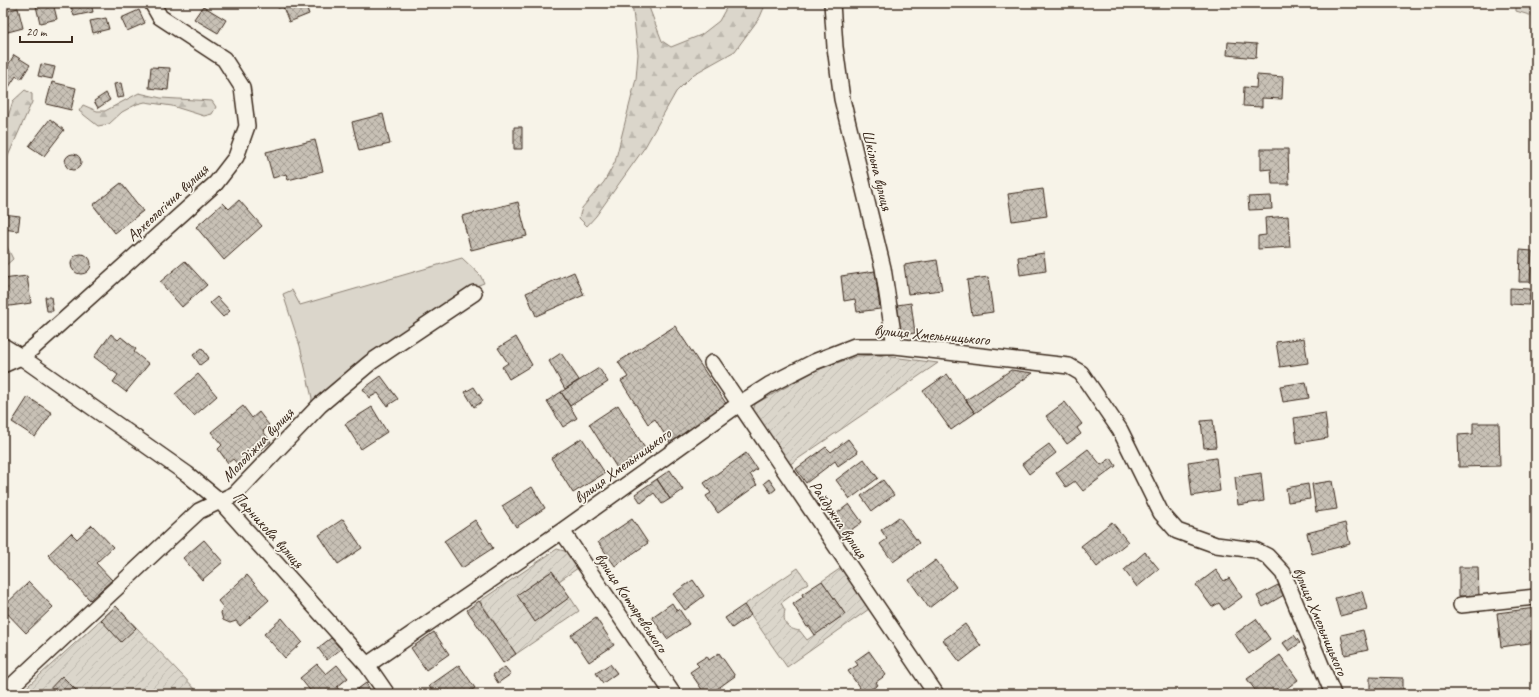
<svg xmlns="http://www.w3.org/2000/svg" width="1539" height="697" font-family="Caveat,sans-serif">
<defs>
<pattern id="forest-firs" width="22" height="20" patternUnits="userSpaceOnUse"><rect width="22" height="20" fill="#dbd6cb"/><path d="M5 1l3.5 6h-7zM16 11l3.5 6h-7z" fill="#bdb8ae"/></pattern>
<pattern id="garden-furrows" width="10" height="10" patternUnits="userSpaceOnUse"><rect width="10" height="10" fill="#dbd6cb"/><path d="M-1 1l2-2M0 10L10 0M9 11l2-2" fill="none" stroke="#bdb8ae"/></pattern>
<pattern id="building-cross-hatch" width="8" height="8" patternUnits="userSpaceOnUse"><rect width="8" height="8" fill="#c8c1b6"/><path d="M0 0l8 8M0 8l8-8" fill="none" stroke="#a49d93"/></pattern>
</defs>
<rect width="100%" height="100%" fill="#f7f3e8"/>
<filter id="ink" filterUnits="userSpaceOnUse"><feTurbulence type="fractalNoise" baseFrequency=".025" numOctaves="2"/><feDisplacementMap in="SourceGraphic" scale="8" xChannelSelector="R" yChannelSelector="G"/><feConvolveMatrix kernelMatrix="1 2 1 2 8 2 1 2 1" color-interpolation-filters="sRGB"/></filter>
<g filter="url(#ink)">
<path fill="#dbd6cb" stroke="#8b8074" d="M1516,3H1536V17L1516,11Z
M462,258L480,275L484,283L471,288L310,411L312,398L300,346L283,294L292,290L300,305Z"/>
<path fill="url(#forest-firs)" stroke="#8b8074" d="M632,3H649L650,10L662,41L671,47L701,35L719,21L729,3H766L760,17L735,51L694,74L676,92L645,147L596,216L587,226L579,218L582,208L604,182L615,162L636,79L638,54Z
M25,90L32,94V102L8,156L3,171V132L13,101Z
M139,93L161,98L212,101L216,107L212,114L204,116L172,106L145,102L137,104L122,112L109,124L98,126L79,111L83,105L97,111H105Z
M3,242L6,245L13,259L3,268Z"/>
<path fill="url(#garden-furrows)" stroke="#8b8074" d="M877,355L938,363L789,465L753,411L755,404L817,370L857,356Z
M557,549L568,552L578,568L559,581L552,571L517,595L535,621L570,597L579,611L516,654L480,601Z
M798,568L808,583L781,603L785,610C782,623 787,629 800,631L807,640L845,614L822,581L841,568L869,609L787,667L744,605Z
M116,606L200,694H19Z"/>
<path fill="url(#building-cross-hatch)" stroke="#3b2a1e" d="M50,3H53L57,19L40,23L36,6Z
M70,3H91L93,12L74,16Z
M276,3H305L309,14L289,22L283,7L278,8Z
M203,6L226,20L218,33L194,19Z
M18,8L23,28L4,33L3,12Z
M139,10L145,23L127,31L121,18Z
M106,18L109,29L93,33L90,21Z
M1228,42L1257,44L1256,58L1227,55Z
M14,55L30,65L21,79L16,76L9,87L3,84V74Z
M41,64L55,67L52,79L38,76Z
M151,67L170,68L168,90L149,88Z
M1257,75L1283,77L1282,99L1262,98V107L1243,106L1244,87L1256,88Z
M52,82L76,88L71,110L46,104Z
M121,83L124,97L117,98L114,84Z
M106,93L110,100L98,108L94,101Z
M383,114L390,144L359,151L352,122Z
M50,119L64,130L44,156L29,146Z
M514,127H522V149H514Z
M315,140L323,171L288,180L286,174L273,178L266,152Z
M1261,149H1288L1289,184H1272L1271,169L1261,170Z
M65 162a8 8 0 1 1 16 0a8 8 0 1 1-16 0Z
M121,183L143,211L115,233L93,205Z
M1043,189L1047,216L1012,221L1008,194Z
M1271,196L1272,209L1249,210L1248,197Z
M239,200L262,226L224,260L196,227L223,203L229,209Z
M518,202L527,236L471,250L462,216Z
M3,214L20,216L18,231L3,229Z
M1288,216L1290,247L1258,249V236L1266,235L1265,218Z
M1520,250L1532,251L1530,282H1519Z
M1044,253L1046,271L1020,275L1018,257Z
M71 264a10 10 0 1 1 20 0a10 10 0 1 1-20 0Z
M937,260L942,290L908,294L904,265Z
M185,261L207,285L182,307L160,282Z
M875,271L880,309L857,312L855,299L844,301L841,276Z
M574,272L584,295L536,316L526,293Z
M27,276L31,303L3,307V279Z
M988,277L993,312L972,315L967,280Z
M1510,288L1530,289L1529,305L1510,304Z
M45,297H51L53,311H47Z
M217,297L230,311L223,317L210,303Z
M911,303L915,333L901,335L897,305Z
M675,326L727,405L670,443L655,419L648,424L621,381L628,377L618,362Z
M111,334L118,340L121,337L136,349L134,352L149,364L126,392L113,382L118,375L94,357Z
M516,337L532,365L509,379L502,367L508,363L498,348Z
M1304,338L1308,363L1280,367L1276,342Z
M202,348L209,358L200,365L193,355Z
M561,353L579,380L565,389L549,361Z
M599,368L608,382L570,406L561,392Z
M1011,370L1033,373L975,413L966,400Z
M198,374L217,396L194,416L175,394Z
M947,374L975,413L951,430L923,391Z
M381,376L398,399L387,406L378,393L369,398L363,389Z
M1306,382L1309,398L1283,402L1280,386Z
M474,387L483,401L474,407L465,392Z
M561,392L577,418L563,427L547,401Z
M28,397L52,413L35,437L12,422Z
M1065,402L1082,424L1077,428L1081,434L1067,444L1046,416Z
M618,405L646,450L617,468L589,424Z
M243,406L252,418L259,412L269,425L263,431L271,442L240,467L233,459L228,463L218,449L222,445L211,432Z
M372,407L387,432L361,449L345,424Z
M1325,413L1328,438L1297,443L1294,418Z
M1213,420L1216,447L1204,448L1201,421Z
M1473,423H1499L1500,466L1459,467L1458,435L1473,434Z
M582,438L605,473L573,493L551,458Z
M848,439L858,452L838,466L835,461L806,483L796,469L826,447L831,452Z
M1049,444L1056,453L1029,474L1022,464Z
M1088,449L1101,465L1111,458L1116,466L1083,491L1075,481L1066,487L1056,473Z
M746,453L757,469L750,474L757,485L718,513L706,496L711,493L704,483Z
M1216,458L1220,491L1192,496L1188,462Z
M864,459L878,478L850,499L836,480Z
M670,470L683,490L670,499L657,479Z
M1261,473L1264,501L1238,505L1235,477Z
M657,479L670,499L662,504L654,493L641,503L635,494Z
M769,479L776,489L771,493L764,483Z
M883,480L894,495L872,511L861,496Z
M1332,481L1337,509L1316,512L1312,484Z
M1308,484L1310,499L1288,502L1286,488Z
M532,487L545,508L516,527L502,506Z
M849,504L862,522L840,538L828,520Z
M899,517L919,543L893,562L880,544L887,539L881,530Z
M343,519L362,548L338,564L319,535Z
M632,519L648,543L615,566L598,542Z
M475,520L493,548L462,568L444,541Z
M1112,522L1128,542L1097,567L1081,546Z
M1345,523L1350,544L1312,554L1307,533Z
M92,525L113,547L96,563L112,580L90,600L48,555L71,533L77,539Z
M204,540L223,562L202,580L183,558Z
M1145,552L1159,569L1137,587L1124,570Z
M936,560L956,587L929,608L909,580Z
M1459,567H1478L1479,596H1459Z
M1216,570L1224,581L1229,578L1242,597L1224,610L1219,603L1212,607L1196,585Z
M552,571L570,597L535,622L517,595Z
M247,575L269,600L240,626L236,621L230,623L223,620L221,613L223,607L218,601Z
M693,580L704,596L685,610L673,594Z
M822,581L845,614L815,635L809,626L807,627L793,604L803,597L802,594Z
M29,582L53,607L26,633L3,609V607Z
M1278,585L1284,595L1263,607L1257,596Z
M1362,591L1367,609L1340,616L1335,598Z
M479,601L516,654L503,663L467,610Z
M672,603L677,611L679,609L689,624L667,639L652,617Z
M744,605L751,615L732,628L725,618Z
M116,606L136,628L121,642L101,620Z
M1535,608L1536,642L1501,647L1497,613Z
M282,618L302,642L285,658L264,634Z
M596,618L614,645L589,662L571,635Z
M1256,619L1270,639L1249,654L1235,634Z
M965,624L981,646L960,662L943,640Z
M1363,630L1368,650L1345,655L1341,635Z
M434,632L449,654L426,670L411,648Z
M1294,635L1300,643L1289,651L1283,643Z
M331,638L341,649L327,660L318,648Z
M869,651L886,675L876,682L878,685L864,694L848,671L858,665L855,661Z
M719,653L735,676L710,694H705L690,672L699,666L696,663L707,656L709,660Z
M1280,655L1298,680L1279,694H1258L1247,679Z
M317,664L326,674L337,665L348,678L337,687L341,693L340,694H313L300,678Z
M610,664L617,673L603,683L596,673Z
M459,665L475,688L466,694H434L429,686Z
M505,667L511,674L498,683L493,675Z
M62,676L80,694H45Z
M1370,677L1403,678V694H1370Z
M366,683L373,694H357L355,691Z"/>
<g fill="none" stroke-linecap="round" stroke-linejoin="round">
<g stroke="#3b2a1e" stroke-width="18">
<path id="minor" d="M832,3L835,47L842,99L883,268L895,346
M3,346L21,357L187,474L221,502L367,665L387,694
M712,363L936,694
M3,365L21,357L34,347L216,183L236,157L247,126L242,87L224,59L160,17L152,3
M562,531L673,694
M1461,605L1536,597
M367,665L562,531L739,404L769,385L814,362L855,346H895L1069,366L1081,373L1120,430L1161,513L1177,531L1216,545L1255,550L1267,556L1283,573L1333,694
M3,694L199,511L235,494L320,405L371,362L474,293"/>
</g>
<use href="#minor" stroke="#f7f3e8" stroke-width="15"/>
</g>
</g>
<g text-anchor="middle" stroke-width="3.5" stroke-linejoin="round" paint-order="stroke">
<g font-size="16" fill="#3b2a1e" stroke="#f7f3e8">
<text transform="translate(878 170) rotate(76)" y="6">Шкільна вулиця</text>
<text transform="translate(167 202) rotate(-43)" y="6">Археологічна вулиця</text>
<text transform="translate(932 334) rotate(5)" y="6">вулиця Хмельницького</text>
<text transform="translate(257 444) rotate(-46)" y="6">Молодіжна вулиця</text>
<text transform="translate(622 465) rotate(-36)" y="6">вулиця Хмельницького</text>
<text transform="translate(839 519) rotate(56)" y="6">Райдужна вулиця</text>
<text transform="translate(269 529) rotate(48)" y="6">Парникова вулиця</text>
<text transform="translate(632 602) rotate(56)" y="6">вулиця Котляревського</text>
<text transform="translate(1321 621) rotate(67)" y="6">вулиця Хмельницького</text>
</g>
</g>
<rect width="1539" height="697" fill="none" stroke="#f7f3e8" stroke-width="16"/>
<rect x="8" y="8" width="1523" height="681" fill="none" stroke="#3b2a1e" stroke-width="1.5" filter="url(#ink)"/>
<path d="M20 36v6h52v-6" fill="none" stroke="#3b2a1e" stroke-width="2"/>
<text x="26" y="36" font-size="12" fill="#3b2a1e" stroke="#f7f3e8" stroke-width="3" paint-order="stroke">20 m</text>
</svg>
